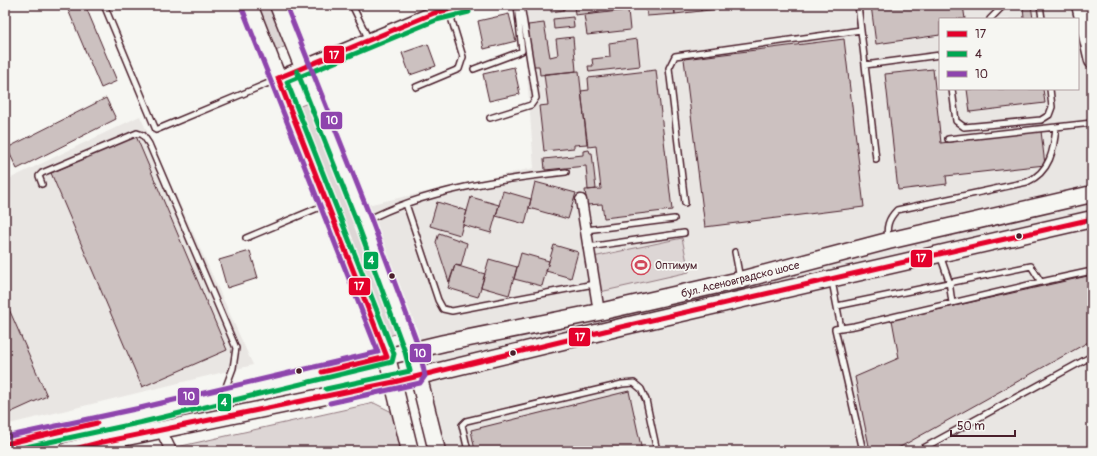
<svg xmlns="http://www.w3.org/2000/svg" width="1097" height="456" font-family="Pangolin,sans-serif">
<rect width="100%" height="100%" fill="#f6f6f2"/>
<filter id="ink" filterUnits="userSpaceOnUse"><feTurbulence type="fractalNoise" baseFrequency=".025" numOctaves="2"/><feDisplacementMap in="SourceGraphic" scale="8" xChannelSelector="R" yChannelSelector="G"/><feConvolveMatrix kernelMatrix="1 2 1 2 8 2 1 2 1" color-interpolation-filters="sRGB"/></filter>
<g filter="url(#ink)">
<path fill="#e9e6e3" fill-rule="evenodd" d="M522,5H1092V451H444L417,329L367,205L534,168ZM940,19H1078V89H940Z
M140,116L253,365L5,425V181Z"/>
<path fill="#ddd6d5" stroke="#947a80" d="M257,5H271L288,45L276,51Z
M308,103L398,333L386,337L298,107Z
M682,238L689,272L600,292L593,257Z
M374,403L394,413L403,451H159Z"/>
<path fill="#ccc1c0" stroke="#4a1f2b" d="M66,5H85L117,81L101,88Z
M551,5H564V10L551,12Z
M574,5H626L627,9L575,15Z
M646,5H674L675,14L647,16Z
M674,5H701V11L675,14Z
M701,5H727V8L701,11Z
M871,5H963L965,19H940V35L876,44Z
M1023,5H1031L1033,19H1024Z
M628,10L630,30L587,35L584,15Z
M509,14L516,41L484,49L478,21Z
M573,17L574,27L554,29L553,19Z
M544,23L550,57L558,55L556,39L573,37L576,71L540,75L539,66H532L528,25Z
M637,39L640,66L589,72L588,66H593L592,59L610,57L609,43Z
M844,39L864,207L705,227L684,59Z
M428,44L436,66L410,75L402,53Z
M514,67L520,94L489,101L483,74Z
M933,69L941,143L1041,131L1045,165L946,176L947,184L898,190L885,74Z
M656,70L672,210L604,218L602,204L587,205L585,190L601,189L596,146L588,147L581,91L589,90L588,78Z
M579,71L587,144L574,145V148L544,151L539,106L548,105L544,74Z
M967,89H1043L1045,103L970,112Z
M106,98L116,119L17,169L7,148Z
M136,136L227,350L142,387L51,173Z
M589,150L590,153H592L596,189L588,190L586,166L545,170L544,159L583,155V151Z
M535,182L576,193L568,219L529,208Z
M503,191L531,199L525,224L496,216Z
M471,197L499,205L491,233L463,225Z
M437,202L467,211L460,235L430,226Z
M439,233L467,243L461,266L455,265L449,282L436,242Z
M554,245L578,252L571,278L546,271Z
M250,251L258,278L227,288L219,260Z
M521,253L549,261L542,286L514,279Z
M489,259L517,267L509,295L481,287Z
M455,265L485,274L478,297L448,288Z
M1092,275V340L893,451H870L855,377L899,358L892,320Z
M5,300L47,396L5,415Z
M629,391L642,451H475L471,430Z"/>
<g fill="none" stroke-linecap="round" stroke-linejoin="round">
<g stroke="#4a1f2b" stroke-width="8">
<path id="service" d="M104,5L156,130L276,80
M352,5L369,40
M858,5L876,159
M1040,5L1042,19
M990,19L1004,5
M865,65L940,55
M474,69L522,51L517,5
M416,87L459,69L463,57L449,11
M952,89L956,121L964,127L1041,120L1049,115L1052,107L1050,89
M490,118L531,105L536,98L521,5
M948,139L1092,123
M42,184L39,176L42,173L137,133L143,135L149,144L236,348L233,368L224,392
M685,203L669,68L675,56L861,30
M406,204L438,300L443,309L452,311L594,284
M366,221C424,190 501,179 566,172
M586,230L674,219
M246,238L325,205
M888,239C886,227 888,219 897,210L1027,182C1050,172 1054,150 1056,127
M588,247L684,233
M735,252L740,279
M940,255L949,281L952,303
M832,281L841,328L854,326L1041,282L1092,271
M837,306L1026,267L1031,266L1041,282
M841,328L835,329L863,451
M468,451L462,425L466,421L622,384L634,383L641,389L646,400L657,451
M918,451L1092,356"/>
</g>
<g stroke="#4a1f2b" stroke-width="13">
<path id="minor" d="M581,200L599,312
M161,430L171,451"/>
</g>
<g stroke="#4a1f2b" stroke-width="16">
<path id="tertiary" d="M278,78L434,13L467,5"/>
</g>
<g stroke="#4a1f2b" stroke-width="17">
<path id="secondary" d="M1079,5L1092,61"/>
</g>
<g stroke="#4a1f2b" stroke-width="19">
<path id="primary" d="M249,5L387,357L410,451
M278,5L365,222L412,350L437,451
M5,444L65,430L141,415L444,343L599,312L740,280L888,241L1092,194
M67,451L98,443L394,382L621,327L1092,219"/>
</g>
<use href="#service" stroke="#f6f6f2" stroke-width="5"/>
<use href="#minor" stroke="#f6f6f2" stroke-width="10"/>
<use href="#tertiary" stroke="#f6f6f2" stroke-width="13"/>
<use href="#secondary" stroke="#f6f6f2" stroke-width="14"/>
<use href="#primary" stroke="#f6f6f2" stroke-width="16"/>
<g stroke="#f6f6f2" stroke-width="8">
<path id="bus-1" d="M322,372L387,357L278,78L434,13L467,5
M5,444L97,423
M67,451L98,443L394,382L621,327L1092,219"/>
</g>
<g stroke="#f6f6f2" stroke-width="8">
<path id="bus-2" d="M297,71L358,225L405,352L410,371L326,389
M7,451L143,422L392,362L394,354L287,82L436,20L469,12"/>
</g>
<g stroke="#f6f6f2" stroke-width="8">
<path id="bus-3" d="M286,5L371,219L419,348L425,376L420,383L330,403
M5,437L140,408L378,352L242,8"/>
</g>
<use href="#bus-1" stroke="#e4002b" stroke-width="5"/>
<use href="#bus-2" stroke="#00a651" stroke-width="5"/>
<use href="#bus-3" stroke="#8e44ad" stroke-width="5"/>
</g>
</g>
<defs>
<g id="stadium-ring" transform="scale(1)"><circle r="9.5" fill="#f6f6f2" stroke="#d1495b" stroke-width="1.5"/><path d="M0-5a6.5 5 0 1 0 0 10a6.5 5 0 1 0 0-10ZM-3.5-1.8h7v3.6h-7Z" fill="#d1495b"/></g>
</defs>
<g fill-rule="evenodd">
<use href="#stadium-ring" x="641" y="265"/>
</g>
<g fill="#4a1f2b" stroke="#f6f6f2" stroke-width="1.5">
<circle cx="1019" cy="236" r="3.5"/>
<circle cx="392" cy="276" r="3.5"/>
<circle cx="513" cy="353" r="3.5"/>
<circle cx="299" cy="371" r="3.5"/>
</g>
<g text-anchor="middle" stroke-width="3.5" stroke-linejoin="round" paint-order="stroke">
<g font-size="11" fill="#4a1f2b" stroke="#f6f6f2" text-anchor="start">
<text x="655" y="269">Оптимум</text>
</g>
<g font-size="11" fill="#4a1f2b" stroke="#f6f6f2">
<text transform="translate(740 279) rotate(-14)" y="4">бул. Асеновградско шосе</text>
</g>
</g>
<g stroke="#f6f6f2" stroke-width="1.5">
<rect x="323" y="45" width="22" height="19" rx="4" fill="#e4002b"/>
<rect x="320" y="111" width="23" height="19" rx="4" fill="#8e44ad"/>
<rect x="910" y="249" width="23" height="19" rx="4" fill="#e4002b"/>
<rect x="363" y="251" width="16" height="19" rx="4" fill="#00a651"/>
<rect x="348" y="277" width="23" height="19" rx="4" fill="#e4002b"/>
<rect x="568" y="327" width="23" height="20" rx="4" fill="#e4002b"/>
<rect x="409" y="343" width="23" height="20" rx="4" fill="#8e44ad"/>
<rect x="177" y="387" width="23" height="19" rx="4" fill="#8e44ad"/>
<rect x="217" y="393" width="15" height="19" rx="4" fill="#00a651"/>
</g>
<g font-size="11" text-anchor="middle" font-weight="bold" fill="#fff">
<text x="334" y="59">17</text>
<text x="332" y="124">10</text>
<text x="921" y="262">17</text>
<text x="371" y="264">4</text>
<text x="359" y="290">17</text>
<text x="580" y="341">17</text>
<text x="420" y="357">10</text>
<text x="189" y="400">10</text>
<text x="224" y="406">4</text>
</g>
<rect width="1097" height="456" fill="none" stroke="#f6f6f2" stroke-width="20"/>
<rect x="10" y="10" width="1077" height="436" fill="none" stroke="#4a1f2b" stroke-width="1.5" filter="url(#ink)"/>
<rect x="939" y="18" width="140" height="72" fill="#f6f6f2" stroke="#b1a0a2"/>
<rect x="947" y="31" width="20" height="6" fill="#e4002b" stroke="#b1a0a2"/>
<text x="975" y="38" font-size="12" fill="#4a1f2b">17</text>
<rect x="947" y="51" width="20" height="6" fill="#00a651" stroke="#b1a0a2"/>
<text x="975" y="58" font-size="12" fill="#4a1f2b">4</text>
<rect x="947" y="71" width="20" height="6" fill="#8e44ad" stroke="#b1a0a2"/>
<text x="975" y="78" font-size="12" fill="#4a1f2b">10</text>
<path d="M951 430v6h64v-6" fill="none" stroke="#4a1f2b" stroke-width="2"/>
<text x="957" y="430" font-size="12" fill="#4a1f2b" stroke="#f6f6f2" stroke-width="3" paint-order="stroke">50 m</text>
</svg>
